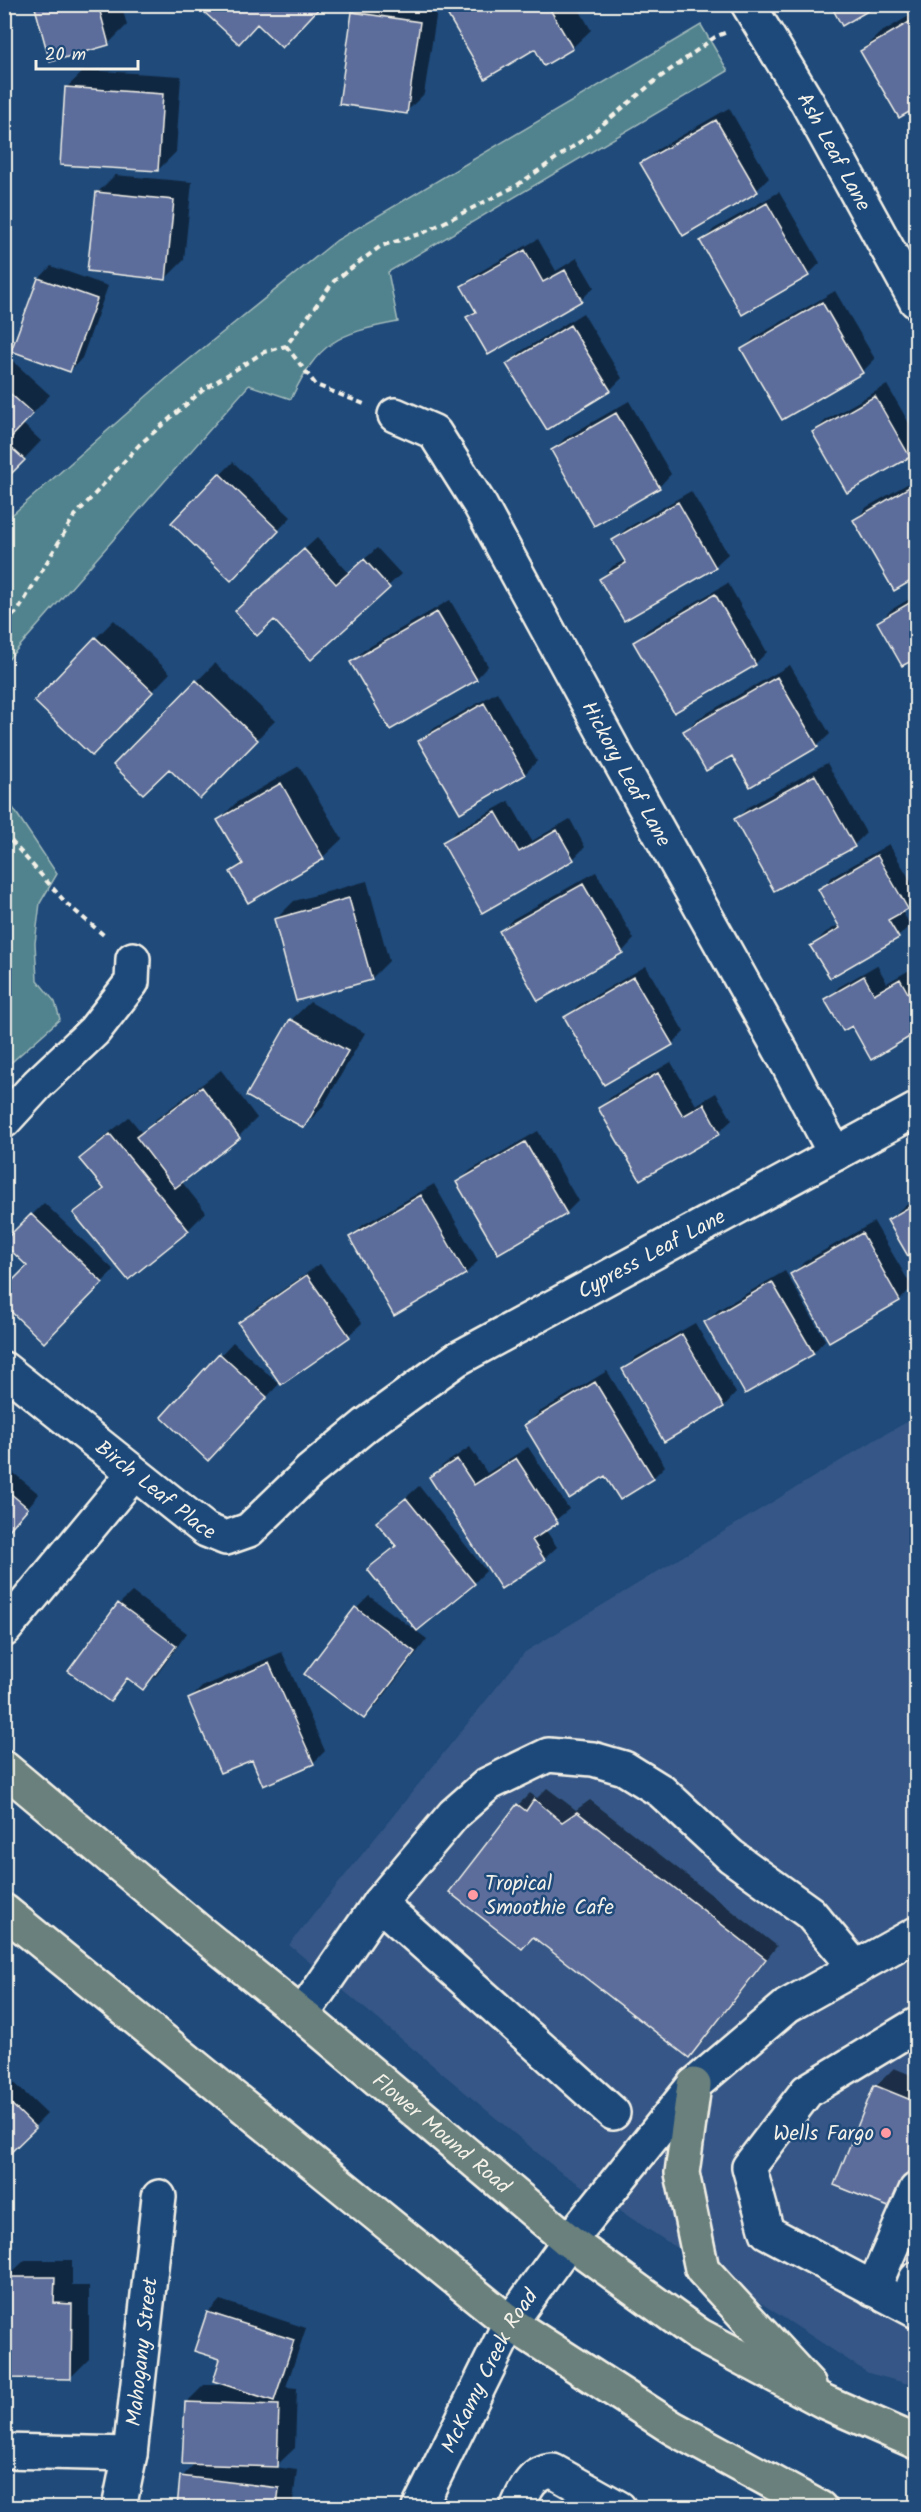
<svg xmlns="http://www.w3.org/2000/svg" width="921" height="2512" font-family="Kalam,sans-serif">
<rect width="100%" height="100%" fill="#1f4a7a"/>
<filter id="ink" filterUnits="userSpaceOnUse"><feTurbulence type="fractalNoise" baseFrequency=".0167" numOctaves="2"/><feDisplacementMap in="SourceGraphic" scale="12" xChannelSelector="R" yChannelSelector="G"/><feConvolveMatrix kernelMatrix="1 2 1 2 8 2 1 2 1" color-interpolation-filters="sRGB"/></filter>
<g filter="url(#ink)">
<path fill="#355786" d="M916,1417V2386L868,2373L559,2171L289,1945L525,1652L878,1438Z"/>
<path fill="#51838e" stroke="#a2babb" stroke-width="1.5" d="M701,25L728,71L388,272L398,322C338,333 318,342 291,399L249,385L5,663V521L175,371L337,240Z
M5,796L57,874L40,903L35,943L37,980L55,1002L60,1019L5,1068Z"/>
<path fill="#0007" d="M35,4H121L127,25L109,43L51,60Z
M362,4H438L424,94L406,112L354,13Z
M448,4H576L591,30L572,48L545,64L535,47Z
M916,12V106L899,116L861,51L880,33Z
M85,70L181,76L176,152L158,170L66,88Z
M729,108L769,178L757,190L642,164L655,151Z
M115,175L192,182L184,260L166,278L97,193Z
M779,192L820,263L808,275L702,242L714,229Z
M538,239L556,271L577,258L594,287L582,299L488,353L468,318L476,309L463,287L476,274Z
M51,266L108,286L82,358L70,371L39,279Z
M835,291L875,359L862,372L743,349L755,337Z
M583,313L622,378L610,390L508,364L520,352Z
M4,353L50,395L23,424L41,441L4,480Z
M887,385L916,435V448L909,456L814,432L826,420Z
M629,401L671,474L659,487L552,451L565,438Z
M233,462L291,517L231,579L173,523Z
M916,479V577L895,589L855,520L867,507Z
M691,491L728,554L715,566L624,619L601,579L613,566L625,560L614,540L627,528Z
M317,538L349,573L377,548L401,574L311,658L274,618L250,599Z
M728,583L767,652L755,664L635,642L647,630Z
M916,595V658L879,622L891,610Z
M450,600L488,666L476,679L352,662L364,650Z
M114,620L170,673L110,736L96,638Z
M215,663L275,721L200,797L169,767L115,765Z
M790,665L830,734L817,746L685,731L697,719Z
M497,692L537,761L525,774L460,811L420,741L433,729Z
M827,763L866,833L854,845L736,820L748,807Z
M299,766L342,839L323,857L248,901L232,872L243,861L219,820L237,802Z
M509,801L532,841L570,819L585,847L573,859L444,843L457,830Z
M889,844L916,890V898L902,911L910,925L898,937L812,946L825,933L840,924L820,890L832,877Z
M596,872L634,939L622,952L500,932L513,919Z
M367,881L389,961L371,979L276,919L294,901Z
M877,965L887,983L913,968L916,974V1032L871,1058L852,1024L826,1000L839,987Z
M646,966L684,1032L672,1044L566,1017L579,1005Z
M310,1002L365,1033L322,1108L304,1126L248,1095L291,1020Z
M671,1062L696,1105L716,1093L732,1120L719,1132L640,1178L600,1108L612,1096Z
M221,1070L257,1118L239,1136L181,1181L206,1212L188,1230L75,1213L104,1187L81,1159L99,1141L129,1117L142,1133L156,1119Z
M538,1131L578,1201L566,1213L458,1182L471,1170Z
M434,1184L478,1261L466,1273L395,1314L351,1237L363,1225Z
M916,1199V1267L889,1220L902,1208Z
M44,1203L114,1270L44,1341L29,1266L5,1242Z
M874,1222L912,1287L900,1300L830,1340L792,1275L804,1262Z
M320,1264L362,1323L349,1335L282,1383L240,1323L252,1311Z
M785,1271L825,1340L813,1353L705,1322L718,1310Z
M695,1323L736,1393L724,1406L665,1440L624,1369L636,1357Z
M233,1342L279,1384L221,1446L163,1416Z
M607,1371L665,1466L653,1478L606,1474L526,1425L538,1413Z
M470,1447L487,1473L528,1447L569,1509L545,1529L557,1547L544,1559L431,1477L443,1465Z
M4,1465L39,1494L4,1536Z
M419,1486L486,1571L474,1583L369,1569L396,1545L378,1522Z
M132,1592L187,1633L156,1676L143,1688L129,1678L109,1700L119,1604Z
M369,1596L427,1639L377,1705L364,1717L307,1673L357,1608Z
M282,1652L325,1751L313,1763L253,1758L190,1699L202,1687Z
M547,1788L576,1810L590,1800L777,1946L701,2044L689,2056L518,1805L530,1793L537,1798Z
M894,2068L916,2077V2185L914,2190L876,2086Z
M4,2073L47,2114L4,2157Z
M25,2260H72V2286H89V2359L71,2377L6,2364L4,2366V2271H10V2274Z
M220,2300L306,2328L286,2387L297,2388L295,2448L275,2467L297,2470L292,2508H178L182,2477L195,2463L186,2403L204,2385H228L208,2313Z"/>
<path fill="#5b6d9b" stroke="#f4f1e8" stroke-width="1.5" d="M34,4H98L109,45L50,62Z
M211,4H323L282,48L257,24L239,44L204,12Z
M447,4H547L573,49L544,66L535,49L485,79L443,7Z
M830,4H880L842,26Z
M352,12L420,22L407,114L339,104Z
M916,18V108L899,118L860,51Z
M65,87L163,94L158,171L60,165Z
M716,120L758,192L683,236L640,163Z
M96,192L174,200L166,280L87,271Z
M767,203L809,276L742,315L700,241Z
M525,250L543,282L565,270L582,301L488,355L466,317L476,312L461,286Z
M38,278L97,299L70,372L11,351Z
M822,302L863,373L782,420L741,349Z
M570,325L611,391L547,430L506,364Z
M4,388L33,414L6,443L25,460L4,481Z
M875,396L910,457L847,493L812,432Z
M616,413L660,488L594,526L551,450Z
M219,473L279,531L231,581L171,523Z
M916,483V578L894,591L853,520Z
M678,502L716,568L624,621L599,579L626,563L612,540Z
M304,549L336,584L364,559L390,588L311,660L274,620L257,636L235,611Z
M715,594L756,665L674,713L633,642Z
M916,599V661L915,659L902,666L877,622Z
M437,612L477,680L390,730L350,662Z
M95,637L153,692L92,756L34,701Z
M777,677L818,747L750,787L732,756L706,771L683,731Z
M196,680L258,740L200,799L169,769L143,794L113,765Z
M484,703L525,775L460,813L418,741Z
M815,775L855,847L774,891L734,819Z
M281,783L324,859L248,903L230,872L243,864L217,820Z
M496,812L519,852L557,830L574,860L482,913L442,842Z
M877,855L908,909L888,920L899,938L830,978L810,946L840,928L818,889Z
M583,884L623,953L538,1001L499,931Z
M349,898L372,980L296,1001L274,919Z
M864,976L874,994L900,979L908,993L916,987V1033L871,1060L852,1026L843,1031L824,999Z
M633,977L673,1045L604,1085L564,1017Z
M290,1019L348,1051L304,1128L246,1096Z
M658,1073L683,1116L704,1104L720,1134L640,1180L598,1108Z
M202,1087L240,1138L175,1188L136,1137Z
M110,1134L189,1231L128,1280L73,1213L104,1189L79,1159Z
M525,1142L567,1214L498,1254L456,1182Z
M421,1195L466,1274L394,1316L349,1237Z
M916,1203V1270L887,1220Z
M31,1214L103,1283L44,1343L4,1305V1289L27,1266L4,1244V1241Z
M862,1233L900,1301L829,1342L790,1274Z
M307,1275L350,1337L281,1385L238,1323Z
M772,1282L814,1354L745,1394L704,1322Z
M682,1334L724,1407L664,1442L622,1369Z
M219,1353L267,1397L208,1461L161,1417Z
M595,1382L654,1479L620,1500L605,1476L569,1499L524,1425Z
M516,1458L558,1523L532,1540L545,1560L501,1589L429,1477L457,1459L474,1485Z
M4,1488L28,1508L4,1536Z
M406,1498L475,1584L417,1631L367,1569L396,1546L376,1522Z
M118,1603L176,1646L143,1690L127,1678L110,1702L68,1671Z
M355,1607L415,1652L364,1719L304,1674Z
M269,1663L314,1764L263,1786L252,1760L220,1773L188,1699Z
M534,1799L562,1822L577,1812L766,1959L689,2058L533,1937L522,1949L449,1892L517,1804L526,1811Z
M874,2085L916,2102V2164L896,2210L834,2185Z
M4,2097L36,2128L4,2159Z
M5,2277H55L54,2303L72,2304L71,2379L5,2378Z
M207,2312L294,2340L274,2401L213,2381L220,2359L194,2351Z
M185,2402L279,2405L277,2467L182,2464Z
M180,2476L279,2488L277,2508H177Z"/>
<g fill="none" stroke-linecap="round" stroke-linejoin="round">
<g stroke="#f4f1e8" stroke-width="38">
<g id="minor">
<path id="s1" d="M748,4L806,100L916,301"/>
<path id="s2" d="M395,415L434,432L480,505L616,755L782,1053L835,1154"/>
<path d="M4,1121L38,1084L94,1031L132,982L133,959"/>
<path id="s3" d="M4,1369L206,1530L226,1538L249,1530L309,1472L366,1425L457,1359L916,1110"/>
<path d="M4,1630L134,1473"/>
<path d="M379,1903L613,2113"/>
<path d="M302,2015L379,1903L454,1814L488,1784L548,1755L593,1759L624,1768L661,1791L731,1856L810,1913L856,1968"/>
<path d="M916,2025L807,2091L749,2167L767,2232L916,2311"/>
<path d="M873,2289L916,2190"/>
<path d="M906,2305L916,2279"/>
<path d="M4,2451L130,2454"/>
<path id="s4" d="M119,2508L130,2454L159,2197"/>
<path id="s5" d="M419,2508L510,2323L569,2241L694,2085L787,2006L916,1934"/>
<path d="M517,2508C525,2490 531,2473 553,2471L619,2508"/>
</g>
</g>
<g stroke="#f4f1e8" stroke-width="38">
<g id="major">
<path id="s6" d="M4,1768L196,1929L302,2015L569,2241L699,2335L825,2402L916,2442"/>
<path d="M4,1911L510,2323L673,2428L820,2508"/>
<path d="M694,2085L682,2173L702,2269L809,2385"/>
</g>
</g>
<path stroke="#f4f1e8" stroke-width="4" stroke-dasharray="6 4.5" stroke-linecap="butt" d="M286,346L316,385L364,404
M4,623L18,611L73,518L139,445L203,390L264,352L286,346L334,281L381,246L423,233L516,186L590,135L655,81L715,37L727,32
M4,833L67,904L106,937"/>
<use href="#minor" stroke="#1f4a7a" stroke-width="33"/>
<use href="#major" stroke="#6a807c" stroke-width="33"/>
</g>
</g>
<g fill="#ff9aa2" stroke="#1f4a7a" stroke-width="2">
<circle cx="473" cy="1895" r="6"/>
<circle cx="886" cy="2133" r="6"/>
</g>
<g text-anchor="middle" stroke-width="5" stroke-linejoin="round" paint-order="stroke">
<g font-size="21" fill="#f4f1e8" stroke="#1f4a7a">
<text dy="7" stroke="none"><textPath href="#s1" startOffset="171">Ash Leaf Lane</textPath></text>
<text dy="7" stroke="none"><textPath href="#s2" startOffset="435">Hickory Leaf Lane</textPath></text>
<text dy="7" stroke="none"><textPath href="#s3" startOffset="795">Cypress Leaf Lane</textPath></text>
<text dy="7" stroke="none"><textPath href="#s3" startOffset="194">Birch Leaf Place</textPath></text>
<text dy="7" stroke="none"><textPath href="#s6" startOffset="570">Flower Mound Road</textPath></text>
<text dy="7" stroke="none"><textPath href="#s4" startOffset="158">Mahogany Street</textPath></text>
<text dy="7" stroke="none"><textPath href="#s5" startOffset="154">McKamy Creek Road</textPath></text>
</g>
<g font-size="21" fill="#f4f1e8" stroke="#1f4a7a" text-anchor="start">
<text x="485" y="1890">Tropical<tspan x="485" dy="24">Smoothie Cafe</tspan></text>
<text x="874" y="2140" text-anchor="end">Wells Fargo</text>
</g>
</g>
<rect width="921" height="2512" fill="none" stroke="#1f4a7a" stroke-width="24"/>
<rect x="12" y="12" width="897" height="2488" fill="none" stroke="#f4f1e8" stroke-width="2" filter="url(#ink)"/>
<path d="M36 60v9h102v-9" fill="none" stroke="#f4f1e8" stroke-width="3"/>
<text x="45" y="60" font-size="18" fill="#f4f1e8" stroke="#1f4a7a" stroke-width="4.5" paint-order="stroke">20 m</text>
</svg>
